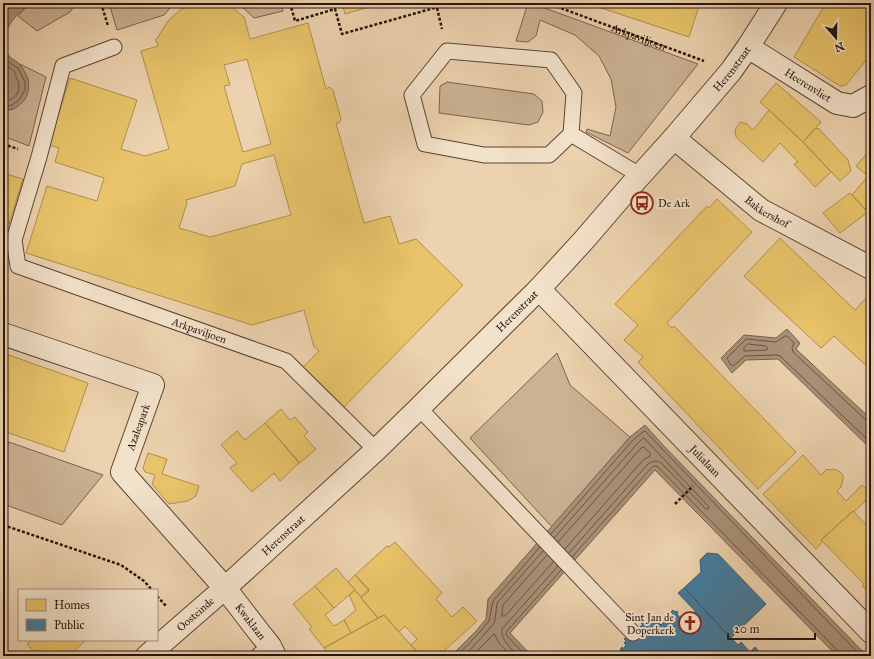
<svg xmlns="http://www.w3.org/2000/svg" width="874" height="659" font-family="'IM FELL Great Primer',serif">
<rect width="100%" height="100%" fill="#ecd2ae"/>
<filter id="stains"><feTurbulence type="fractalNoise" baseFrequency=".005" numOctaves="4"/><feColorMatrix values="0 0 0 0 .2 0 0 0 0 .09 0 0 0 0 .02 0 0 0 .5 -.17"/></filter>
<radialGradient id="worn" r=".72"><stop offset=".6" stop-color="#630" stop-opacity="0"/><stop offset="1" stop-color="#630" stop-opacity=".3"/></radialGradient>
<path fill="#cbb293" stroke="#796350" d="M32,3H76L70,12L37,31L18,16L26,7Z
M109,3H174L164,15L117,30Z
M238,3H281L283,11L254,18Z
M528,3H531L698,64L628,153L586,132L587,129L610,136L616,107L611,79L599,56L575,35L540,20L536,36L528,42L516,41Z
M20,64L46,77L29,146L3,136V111L14,109L29,81Z
M447,82L534,94L542,101L543,112L538,122L529,125L439,113L440,86Z
M557,353L570,385L630,437L552,527L470,438Z
M9,442L103,475L62,525L3,504V458Z"/>
<path fill="#a99178" stroke="#755f4e" d="M3,3H32C18,12 3,27 4,45C4,48 7,53 9,56C12,60 18,61 21,66C32,81 32,98 15,108C11,110 7,110 3,111Z
M787,329L800,343L796,349L871,419V449L778,359L746,360L732,373L721,358L744,335L776,338Z
M645,425L662,444L867,656H837L655,470L510,633L532,656H491L485,655L484,656H451L476,631L486,619L488,599L630,437Z"/>
<path fill="#e9c46a" stroke="#af8f4e" fill-rule="evenodd" d="M195,3H222L228,4L244,17L250,39L308,23L326,89L329,87L333,90L341,119L339,123H336L364,223L390,216L399,244L416,239L463,285L344,407L303,367L319,351L314,347L304,310L252,325L26,253L47,186L97,201L104,178L55,162L59,148L49,145L70,78L137,100L121,149L145,156L169,149L141,51L158,46L156,40L168,21L180,10ZM247,59L271,144L243,152L224,86L230,85L224,65ZM274,155L291,215L210,237L179,228L187,203L186,200L235,186L242,164Z
M342,3H383L345,14Z
M586,3H700L689,37Z
M826,3H871V54L846,85L840,86L794,57Z
M776,83L821,122L803,142L769,110L760,102Z
M769,110L803,142L831,172L815,187L794,164L798,162L780,143L763,162L736,137L735,130L740,122L747,124L753,130Z
M816,128L817,129L818,128L848,160L851,171L840,181L803,142Z
M868,152L871,154V216L852,195L868,176L856,166Z
M3,173L23,179L9,224L3,222Z
M850,193L868,212L840,233L823,213Z
M717,199L752,232L667,323L672,328L674,326L796,452L758,489L638,362L643,357L624,340L638,325L615,304L707,206L709,208Z
M780,238L855,310L868,296L871,299V370L834,336L821,348L744,276Z
M3,353L88,383L64,452L3,431Z
M281,409L290,420L295,417L308,432L304,436L316,449L300,463L265,423Z
M265,423L299,463L280,481L274,473L252,492L230,468L237,463L221,445L237,431L245,440Z
M148,453L167,459L162,474L199,486L196,496L188,501L169,504L152,484L155,475L145,472L143,468Z
M803,455L821,475L827,469L828,470L833,469L839,471L843,475V480L841,486H842L837,491L846,501L862,485L871,494V495L854,512L853,511L821,540L823,541L816,549L763,494Z
M853,511L869,528L871,526V594L862,586L864,584L821,540Z
M395,542L442,593L436,599L452,617L463,607L477,621L444,651L448,655L447,656H420L411,645L417,639L405,626L399,632L384,615L378,618L361,598L369,589L355,575L387,546L389,547Z
M336,568L355,590L334,608L315,586Z
M355,575L369,591L361,597L348,582Z
M315,586L334,608L325,615L334,626L344,620L351,633L324,648L309,629L312,627L293,604Z
M355,590L378,618L351,633L344,620L356,610L349,595Z
M384,615L418,653L415,656H328L324,648Z
M32,640H82L84,642L68,656H38L27,644Z"/>
<path fill="#457b9d" stroke="#3c5c72" d="M707,553L718,554L766,604L731,638L684,588L701,572L700,560Z
M684,588L738,645L741,642L750,652L755,647L763,656H626L623,653L622,654L620,652L621,651L620,650L622,647L623,649L626,645L624,643L626,641L624,639L627,637L629,638L643,624L641,623L644,620L646,622L648,620L649,622L653,619L651,617L652,616L654,618L655,616L657,619L656,620L661,625L673,614L671,612L673,610L675,612L676,611L678,612L677,614L684,622L687,618L688,620L696,612L678,593Z"/>
<g fill="none" stroke-linecap="round" stroke-linejoin="round">
<path stroke="#685243" stroke-width="1" d="M3,53L7,61L18,68L25,82V90L19,100L12,105L3,107
M3,63C6,66 11,68 14,71C14,71 16,76 16,77C23,90 17,99 3,102
M748,344L766,346L768,349L766,350L744,351V348Z
M871,422L867,421L793,352L792,348L794,343L787,336H785L776,342L746,339L727,358L730,364L733,366L745,356L777,355L780,356L871,443
M551,534L633,440L643,432L645,431L861,656
M554,538L637,444L643,438L645,439L709,507L708,509H706L661,463C657,460 652,461 648,464L569,553
M558,542L641,448L643,447H644L650,453V456L643,460L565,549
M547,555L503,605L502,614V616H505L553,562
M572,557L652,467L654,466H657L838,651L840,656
M457,656L478,634L489,621L493,601L540,547
M464,656L482,637L494,623L495,620L497,603L543,551
M472,656L494,634L495,635L499,643L511,656
M519,656C512,649 500,640 502,629L558,566
M526,656L507,636L506,634L507,631L561,570"/>
<g stroke="#584436" stroke-width="17">
<g id="service">
<path id="s2" d="M114,47L63,66L39,157L14,240L18,266L286,361L376,450"/>
<path d="M447,51L551,60L574,93L571,134L549,155H484L425,144L412,95Z"/>
<path d="M571,134L641,176"/>
<path d="M419,408L633,633"/>
<path d="M258,656L270,646"/>
</g>
</g>
<g stroke="#584436" stroke-width="24">
<g id="minor">
<path id="s3" d="M748,47L837,103L853,106L871,96"/>
<path id="s4" d="M674,138L761,210L871,268"/>
<path id="s5" d="M539,289L871,632"/>
<path id="s6" d="M3,334L153,385L122,472L225,588L258,631L270,646L275,656"/>
</g>
</g>
<g stroke="#584436" stroke-width="24">
<g id="tertiary">
<path id="s7" d="M147,656L225,588L376,450L419,408L539,289L584,240L627,190L674,138L731,71L748,47L776,3"/>
</g>
</g>
<g stroke="#27140e" stroke-width="2.5" stroke-dasharray="3 2" stroke-linecap="butt">
<path d="M101,3L108,26"/>
<path d="M290,3L295,21L335,9L342,34L452,3"/>
<path id="s1" d="M547,3L704,61"/>
<path d="M437,8L442,29"/>
<path d="M3,144L18,149"/>
<path d="M675,504L693,486"/>
<path d="M3,525L121,565L144,581L152,590"/>
<path d="M157,596L166,606"/>
</g>
<use href="#service" stroke="#f3e2ca" stroke-width="15"/>
<use href="#minor" stroke="#f3e2ca" stroke-width="22"/>
<use href="#tertiary" stroke="#f3e2ca" stroke-width="22"/>
</g>
<defs>
<g id="bus-ring" transform="scale(1.15)"><circle r="9.5" fill="#f3e2ca" stroke="#8f2418" stroke-width="1.5"/><path d="M-5-6H5V4H4V6H2V4H-2V6H-4V4H-5ZM-3.5-4V0h7V-4ZM-3.5 1.2v1.5H-2V1.2ZM2 1.2v1.5H3.5V1.2Z" fill="#8f2418"/></g>
<g id="church-ring" transform="scale(1.15)"><circle r="9.5" fill="#f3e2ca" stroke="#8f2418" stroke-width="1.5"/><path d="M-1.2-6h2.4v3.5h3.3v2.4h-3.3V6h-2.4V-.1h-3.3v-2.4h3.3Z" fill="#8f2418"/></g>
</defs>
<g fill-rule="evenodd">
<use href="#bus-ring" x="642" y="203"/>
<use href="#church-ring" x="690" y="623"/>
</g>
<g text-anchor="middle" stroke-width="4" stroke-linejoin="round" paint-order="stroke">
<g font-size="11" fill="#27140e" stroke="#f3e2ca">
<text dy="4" stroke="none"><textPath href="#s1" startOffset="98">Arkpaviljoen</textPath></text>
<text dy="4" stroke="none"><textPath href="#s7" startOffset="830">Herenstraat</textPath></text>
<text dy="4" stroke="none"><textPath href="#s3" startOffset="71">Heerenvliet</textPath></text>
<text dy="4" stroke="none"><textPath href="#s4" startOffset="119">Bakkershof</textPath></text>
<text dy="4" stroke="none"><textPath href="#s7" startOffset="506">Herenstraat</textPath></text>
<text dy="4" stroke="none"><textPath href="#s2" startOffset="454">Arkpaviljoen</textPath></text>
<text transform="translate(138 427) rotate(-70)" y="4">Azaleapark</text>
<text dy="4" stroke="none"><textPath href="#s5" startOffset="239">Julialaan</textPath></text>
<text dy="4" stroke="none"><textPath href="#s7" startOffset="182">Herenstraat</textPath></text>
<text dy="4" stroke="none"><textPath href="#s7" startOffset="64">Oosteinde</textPath></text>
<text dy="4" stroke="none"><textPath href="#s6" startOffset="448">Kwaklaan</textPath></text>
</g>
<g font-size="11" fill="#27140e" stroke="#f3e2ca" text-anchor="start">
<text x="658" y="207">De Ark</text>
<text x="674" y="621" text-anchor="end">Sint Jan de<tspan x="674" dy="13">Doperkerk</tspan></text>
</g>
</g>
<rect width="874" height="659" fill="none" stroke="#ecd2ae" stroke-width="16"/>
<rect x="4" y="4" width="866" height="651" fill="none" stroke="#27140e" stroke-width="2"/>
<rect x="8" y="8" width="858" height="643" fill="none" stroke="#27140e"/>
<rect x="18" y="589" width="140" height="52" fill="#f3e2ca" stroke="#a1907f"/>
<rect x="26" y="599" width="20" height="12" fill="#e9c46a" stroke="#a1907f"/>
<text x="54" y="609" font-size="12" fill="#27140e">Homes</text>
<rect x="26" y="619" width="20" height="12" fill="#457b9d" stroke="#a1907f"/>
<text x="54" y="629" font-size="12" fill="#27140e">Public</text>
<g transform="translate(836 38) rotate(160)" stroke="#f3e2ca" stroke-width="3" paint-order="stroke">
<path d="M0-3L7 15L0 10L-7 15Z" fill="#27140e"/>
<text y="-6" font-size="11" font-weight="bold" text-anchor="middle" fill="#27140e">N</text>
</g>
<path d="M728 633v6h87v-6" fill="none" stroke="#27140e" stroke-width="2"/>
<text x="734" y="633" font-size="12" fill="#27140e" stroke="#f3e2ca" stroke-width="3" paint-order="stroke">20 m</text>
<rect width="100%" height="100%" filter="url(#stains)"/>
<rect width="100%" height="100%" fill="url(#worn)"/>
</svg>
